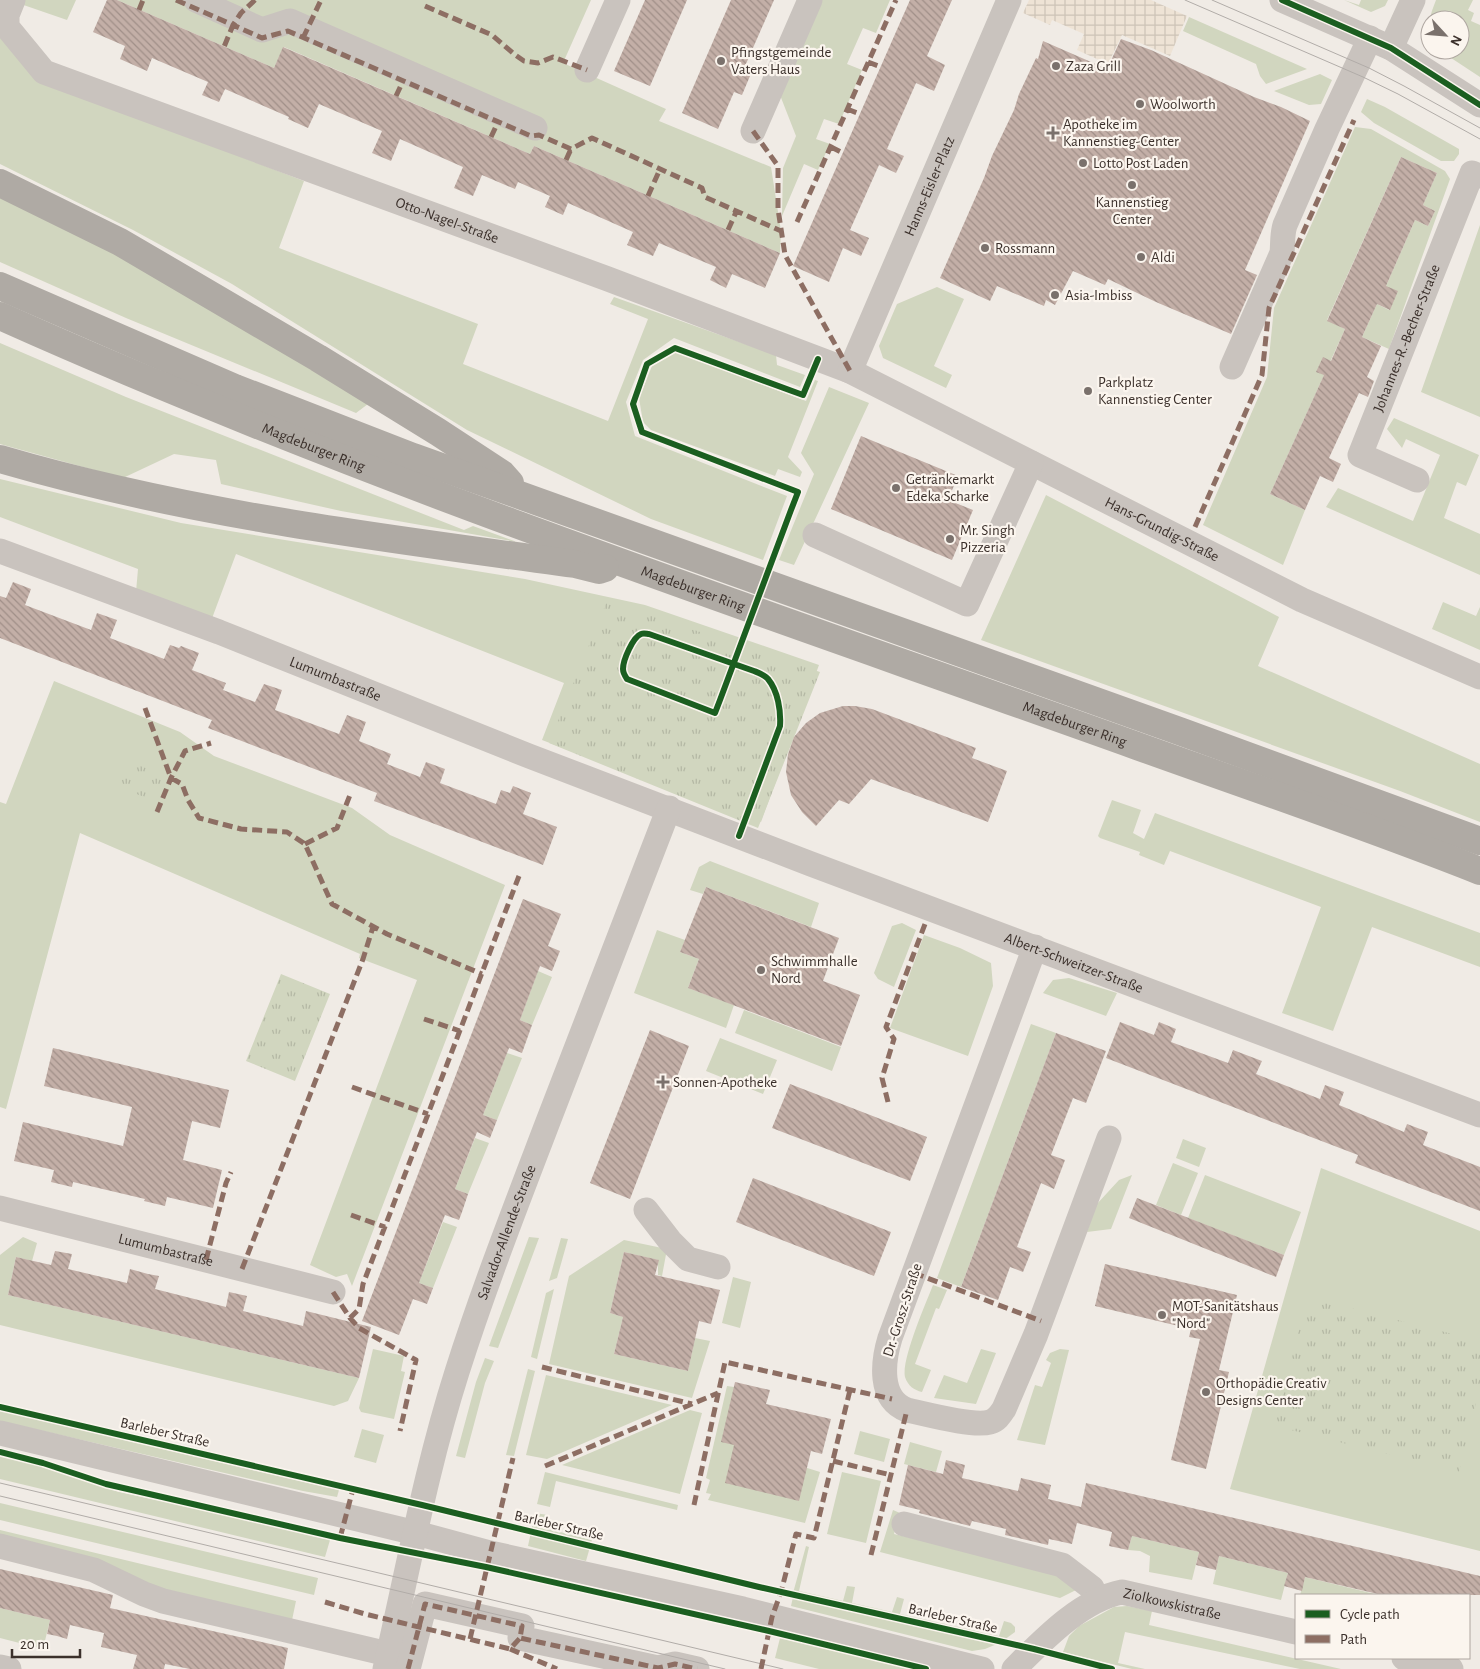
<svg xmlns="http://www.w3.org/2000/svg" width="1480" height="1669" font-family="'Alegreya Sans',sans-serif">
<defs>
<pattern id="park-tufts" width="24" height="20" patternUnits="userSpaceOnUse" patternTransform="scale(1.25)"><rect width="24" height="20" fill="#d1d6bf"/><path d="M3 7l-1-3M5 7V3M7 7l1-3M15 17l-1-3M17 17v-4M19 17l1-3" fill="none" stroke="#b4b8a4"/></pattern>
<pattern id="plaza-grid" width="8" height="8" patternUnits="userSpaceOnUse" patternTransform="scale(1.25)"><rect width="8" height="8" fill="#eee3d5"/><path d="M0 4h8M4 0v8" fill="none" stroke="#cdc3b7"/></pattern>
<pattern id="building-back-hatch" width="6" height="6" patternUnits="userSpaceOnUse" patternTransform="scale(1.25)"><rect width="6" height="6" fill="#c3afa7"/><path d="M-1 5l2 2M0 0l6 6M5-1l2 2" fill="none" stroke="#a08f88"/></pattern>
</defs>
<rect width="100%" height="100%" fill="#f0ebe5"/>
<path fill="#d1d6bf" d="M9,0H76L67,20Z
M117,0H182L188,2L189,0H591L563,63L666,109L659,121L771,167L781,231L780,253L534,146L530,154L284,47L274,68Z
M817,0H890L876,33L863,28L847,64L862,70L839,124L824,119L816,139L830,144L818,170L804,164L782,216L783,168L796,136L778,90Z
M1344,0L1359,5L1361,0H1388L1385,6L1371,12Z
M1436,0H1473L1468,10L1474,13L1471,21L1480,25V77L1439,50H1460V20H1430V37C1427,23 1431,13 1436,0Z
M1189,17L1307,69L1266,84L1260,76L1256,64L1183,31Z
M0,28L40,79L304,181L279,248L478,324L463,364L608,421L648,319L610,304L614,297L776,355L777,365L805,375L800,387L674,338L643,360L626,402L635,436L787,496L763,560L651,519L467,430L232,284L133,230L0,164Z
M1320,74L1332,80L1321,104L1309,105L1274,91Z
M1367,99L1385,107L1459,149V154L1454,161H1441L1374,123L1361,112Z
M1355,127L1371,129L1445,171L1450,179L1389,349L1362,337L1377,304L1389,310L1386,286L1415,220L1428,226L1435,211L1423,205L1437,173L1401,157L1327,320L1345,329L1270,494L1305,510L1283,565L1203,525L1267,377L1274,308Z
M0,196L113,252L253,334L368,404L356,413L126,318L0,262Z
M1480,225V417L1421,392Z
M937,287L964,299L934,366L952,375L946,388L883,358L879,346L897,304Z
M0,343L126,397L464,530L473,526L517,542L341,511L221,484L216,460L174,454L123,478L0,444Z
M676,352L806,401L815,380L818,381L788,457L802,472L800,477L778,469L775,476L651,430L643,422L639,398L652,366Z
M829,387L869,403L794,565L779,560L814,474L801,453Z
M1394,418L1479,455L1466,486L1457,482L1444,518L1480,534V575L1326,507L1338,488L1413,521L1440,455L1406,439L1402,448L1387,429Z
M0,479L181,523L525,579L645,605L819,665L761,822L753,817L698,800L542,740L564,683L236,554L211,621L136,592L138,569L0,517Z
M1046,495L1279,617L1258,666L1480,764V822L1400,791L981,640Z
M1443,602L1476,616L1480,607V650L1432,629Z
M54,681L180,732L214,756L352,808L390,835L505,885L352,1286L347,1274L336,1277L310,1265L417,980L359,958L360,954L80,833L6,1109L0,1107V802L6,804Z
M1112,800L1141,810L1133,833L1144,839L1155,813L1480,933V967L1372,927L1333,1031L1282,1013L1321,907L1170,851L1164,865L1139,855L1140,852L1100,838L1098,836Z
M710,861L819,903L811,927L706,887L703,894L690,890L699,867Z
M902,923L916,930L894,987L878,979L874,973L892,926Z
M657,930L685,940L680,952L699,959L688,988L734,1005L726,1028L634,993Z
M924,935L960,948L991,963L993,986L968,1056L890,1028Z
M538,971L552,977L532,1025L520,1020Z
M1069,978L1117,993L1106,1016L1043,993L1053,980Z
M744,1010L841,1047L832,1071L735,1033Z
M1031,1024L1056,1033L961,1287L937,1278Z
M720,1038L777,1060L763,1094L706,1071Z
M507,1053L522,1058L497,1120L483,1115Z
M475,1138L489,1143L468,1194L455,1189Z
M1183,1139L1206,1148L1199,1167L1176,1158Z
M1173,1163L1198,1173L1181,1215L1156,1205Z
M1321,1168L1480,1231V1551L1230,1489Z
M1132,1175L1111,1229L1087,1232L1096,1205L1119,1180Z
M1205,1175L1301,1212L1284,1255L1188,1218Z
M443,1222L457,1227L433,1288L419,1283Z
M23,1237L37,1243L32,1261L16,1257L8,1295L359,1378L348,1401L334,1406L0,1325V1255Z
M529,1237L539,1238L498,1348L489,1346Z
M561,1238L568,1239L557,1278L549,1281Z
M624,1240L667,1249L662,1276L658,1275V1260L624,1252L610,1313L623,1317L614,1354L688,1371L695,1338L710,1341L692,1398L549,1364L569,1276Z
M733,1277L751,1282L740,1328L722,1323Z
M933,1285L947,1290L939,1309L936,1308L915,1364L931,1370L922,1392C914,1390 908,1386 905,1377C901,1360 926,1303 933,1285Z
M554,1289L537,1359L531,1357L546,1293Z
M373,1349L404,1356L401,1371L405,1372L394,1419L361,1412L359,1408Z
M981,1349L996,1353L976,1404L934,1398L944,1375L967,1383Z
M1060,1349L1069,1350L1045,1445L1017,1440L1035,1385L1042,1387L1051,1363L1046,1360L1050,1353Z
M485,1358L494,1361L485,1383L465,1458L456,1456L476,1382Z
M528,1369L535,1371L514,1456L506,1455Z
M546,1375L672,1405L547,1459L526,1455Z
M727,1386L734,1387V1445L820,1472L805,1523L708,1500L711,1494L706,1493L710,1480L706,1478Z
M690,1410L702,1413L680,1494L562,1465Z
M0,1411L339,1490L337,1497L303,1491L0,1421Z
M362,1429L384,1435L376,1463L354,1457Z
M860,1431L890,1439L884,1462L854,1454Z
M910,1442L942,1451L936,1472L904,1464Z
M0,1455L42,1466L119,1492L213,1512L330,1540L325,1557L0,1479Z
M545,1472L678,1505L677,1510L556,1481L550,1507L537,1504Z
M842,1472L881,1481L866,1543L827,1534Z
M0,1503L318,1578L314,1595L0,1520Z
M893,1510L900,1513L894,1534L1059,1573L1078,1589L1060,1598L880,1552Z
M535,1513L548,1515L544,1528L592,1540L586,1561L528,1546Z
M0,1530L296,1601L291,1625L176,1598L0,1538Z
M1132,1536L1199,1552L1192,1580L1149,1572L1150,1556L1140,1551L1128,1550Z
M806,1546L809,1547L799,1591L843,1601L847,1586L855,1587L852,1603L892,1612L897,1597L904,1599L900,1614L999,1636L1004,1621L1011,1623L1015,1627V1632L1004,1640L793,1593Z
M1219,1556L1288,1573L1281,1600L1213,1584Z
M1305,1577L1375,1594V1595H1300Z
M793,1597L997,1644L985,1649L972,1651L791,1606Z
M1127,1606L1152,1611L1149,1625L1341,1669H1300L1125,1632L1118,1663L1145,1669H1132L1063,1652L1069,1636L1079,1626L1114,1607Z
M0,1608L50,1620L43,1649L0,1638Z
M780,1638L911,1669H819L775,1658Z"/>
<path fill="url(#park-tufts)" d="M607,601L820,672L758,828L549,743Z
M122,759L167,776L158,802L112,785Z
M281,974L330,994L295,1081L246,1061Z
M1307,1297L1480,1341V1387L1459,1472L1275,1426Z"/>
<path fill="url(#plaza-grid)" d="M1029,0H1151L1187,16L1170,56L1122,35L1108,64L1077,50L1084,34L1052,20L1050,25L1023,13Z"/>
<path fill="url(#building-back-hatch)" d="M107,0H117L274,68L283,47L530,154L534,146L780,253L765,288L732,274L726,288L710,280L716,267L659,243L653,256L627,245L633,232L568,203L563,215L545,207L550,196L518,182L515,189L482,175L473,196L454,188L463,167L400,139L391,161L372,153L382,131L319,104L308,128L288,119L289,117L225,89L219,102L202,95L208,82L152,58L147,71L120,59L125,46L93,32Z
M645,0H687L650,86L614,71Z
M731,0H774L742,73L750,76L742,95L734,92L718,129L682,113Z
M910,0H952L927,56L945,65L934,91L916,83L887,149L904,156L896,173L879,165L850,230L869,238L861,256L843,248L829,282L793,266Z
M1121,39L1151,50L1254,97L1281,107L1310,121L1245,270L1257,275L1231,334L1156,302L1108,279L1105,285L1073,271L1055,305L1046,300L1044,306L997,286L990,301L940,278L984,178L992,156L1014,110L1019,94L1036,58L1038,59L1043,41L1107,69Z
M1401,157L1437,173L1423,205L1435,211L1428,226L1415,220L1386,286L1398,291L1390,310L1377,304L1362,337L1381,346L1367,377L1374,381L1368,397L1359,393L1329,458L1341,464L1333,482L1320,476L1305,510L1270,494L1324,375L1316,372L1323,357L1331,361L1345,329L1327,321Z
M861,436L958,476L948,500L973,510L952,560L831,509Z
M13,582L31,589L25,605L91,630L97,613L117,620L110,638L164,659L170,645L179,648L181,646L199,653L192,670L226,683L223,690L255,702L264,684L282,690L275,710L339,734L347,715L366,722L359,741L391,754L387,764L420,777L426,762L445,769L440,783L496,804L501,790L510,793L513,786L531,793L523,814L557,827L543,865L374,801L377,793L208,728L212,720L0,638V596L6,598Z
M843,706H855L872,709L976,748L972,758L1007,771L988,822L871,779L849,804L839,800L816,826L802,812L791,795L786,772L788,754L794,737L806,723L820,713Z
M706,887L839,938L823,981L860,995L841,1046L688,988L699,959L680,952Z
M523,899L561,914L548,946L560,951L552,971L540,966L520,1020L532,1025L522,1053L509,1048L483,1115L497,1120L490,1138L477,1132L455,1189L468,1194L462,1212L459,1220L445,1215L419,1283L433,1288L427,1304L413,1299L399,1335L362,1321Z
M1120,1022L1154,1035L1159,1022L1176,1029L1171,1042L1228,1063L1233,1050L1262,1061L1256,1074L1320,1099L1325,1085L1344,1092L1339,1105L1404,1132L1407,1124L1428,1132L1423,1145L1480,1167V1211L1355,1163L1358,1155L1106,1058Z
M650,1030L689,1046L630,1199L590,1183Z
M1056,1033L1106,1051L1086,1103L1073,1098L1051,1155L1065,1160L1054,1189L1041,1183L1017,1247L1031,1252L1023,1272L1010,1267L998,1300L961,1287Z
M53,1048L229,1090L220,1128L192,1121L183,1160L222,1170L213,1208L167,1197L165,1206L144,1201L145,1199L73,1182L72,1187L51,1182L54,1170L14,1161L23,1122L123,1146L132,1107L44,1086Z
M790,1084L927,1137L910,1181L772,1128Z
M753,1178L891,1232L874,1276L736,1222Z
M1137,1198L1284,1255L1276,1277L1129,1218Z
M55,1251L72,1254L68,1269L127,1283L130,1269L148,1274L159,1276L155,1289L226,1307L229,1292L247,1296L243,1311L303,1326L306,1311L371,1327L359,1378L8,1295L16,1257L51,1265Z
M624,1252L659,1260L655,1275L720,1290L711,1324L699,1321L688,1371L614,1354L623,1317L610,1313Z
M1105,1264L1237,1295L1219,1370L1229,1372L1206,1469L1171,1460L1200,1339L1189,1337L1191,1329L1095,1306Z
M735,1382L770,1390L766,1404L831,1419L822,1454L811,1451L799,1501L725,1483L734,1445L721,1442Z
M946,1460L965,1465L962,1478L1018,1491L1021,1478L1051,1485L1048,1499L1081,1507L1086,1483L1480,1576V1595H1382L1305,1577L1302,1591L1284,1586L1288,1573L1219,1556L1216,1570L1196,1565L1199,1552L1132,1536L1128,1550L1109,1546L1112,1532L1077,1523L1072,1544L1049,1539L1048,1545L1005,1535L1006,1529L972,1521L970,1526L919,1513L920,1510L899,1505L908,1465L943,1474Z
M0,1569L113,1595L110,1608L288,1648L284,1669H190L165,1664L164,1669H133L137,1655L101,1647L104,1633L70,1625L67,1639L57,1636L47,1634L50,1620L0,1608Z"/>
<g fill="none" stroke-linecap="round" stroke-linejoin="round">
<g stroke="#c9c3be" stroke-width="25">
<path id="s1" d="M13,0L7,15V27L44,72L608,279L850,371L1302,600L1480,677"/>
<path d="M196,0L262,30L290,21L535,128"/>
<path d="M1282,0L1391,48L1480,105"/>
<path d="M1391,48L1413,0"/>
<path d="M587,70L618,0"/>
<path d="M753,131L810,0"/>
<path d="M1232,367L1282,253C1283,243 1282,234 1285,225L1327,129L1370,38"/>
<path id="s2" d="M850,371L1009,0"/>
<path id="s3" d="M1417,480L1360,455L1472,173L1480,176"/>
<path d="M815,535L967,604L1031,463"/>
<path id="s4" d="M0,551L219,632L529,756L811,864L1480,1115"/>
<path d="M1035,947L890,1338C883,1361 878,1399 907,1410C926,1414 973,1427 990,1422C997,1420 1000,1415 1004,1409L1036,1334L1109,1138"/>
<path id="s5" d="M0,1208L333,1292"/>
<path d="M646,1210L670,1241L688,1259L718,1267"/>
<path d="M0,1433L416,1533L490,1553L743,1609L982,1669"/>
<path d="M904,1524L1062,1565L1092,1588"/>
<path d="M0,1546L94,1570L144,1594L163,1601L388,1654"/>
<path d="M1404,1658L1451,1669"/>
<path d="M0,1667L9,1669"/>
<path id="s6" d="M385,1669C408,1570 426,1469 457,1372C484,1287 517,1203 549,1119C589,1015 629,912 669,808"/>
<path d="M408,1669L425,1604L522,1626L520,1638L658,1668L675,1664L697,1669"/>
<path id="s7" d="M1014,1669C1043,1640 1081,1600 1122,1592L1296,1632"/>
</g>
<g stroke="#afaaa4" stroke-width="28">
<path d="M0,183L120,242L318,358L438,432L502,474L510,483"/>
<path d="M0,286L235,388L413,457L1182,732L1480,841"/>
<path id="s8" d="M0,316C370,482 755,609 1137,746C1251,787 1367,826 1480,871"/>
<path d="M0,459C187,514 382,538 575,564L599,570L605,568"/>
</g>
<path stroke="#b1aca8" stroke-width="1" d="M1185,0L1363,77L1398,94L1480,139
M1212,0L1369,68L1404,86L1480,128
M0,1483L783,1669
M0,1496L725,1669"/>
<path stroke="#8d6e63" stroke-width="5" stroke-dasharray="10 5" stroke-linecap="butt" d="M176,0L233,25L224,47
M255,0L241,13L233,25L262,38L288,31L531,136L539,135L571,149L592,138L702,188L705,197L781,231
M425,6L492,35L514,54L524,61L538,63L553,57L587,70
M139,10L143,0
M303,38L321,0
M868,62L881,67
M396,96L403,81
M847,109L860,114
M753,131L778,166V209L785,255L850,371
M491,137L498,122
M831,147L843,153
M566,160L571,149
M648,196L660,169
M797,222L896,0
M728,230L737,210
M1195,527L1262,375L1269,308L1354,120
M145,708L171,778L182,784L188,800L199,818L241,829L287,832L305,844L332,904L387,934L482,974
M157,812L171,778L185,751L211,743
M305,844L337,828L350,795
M424,1019L460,1031
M352,1087L428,1114
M888,1102L882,1078L894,1039L886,1027L925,924
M351,1215L385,1227
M206,1260L226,1183L231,1172
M242,1269L363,959L373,927
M914,1273L1041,1321
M333,1292L350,1318L359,1328L416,1360L400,1431
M350,1318L359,1309L363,1284L519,876
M542,1367L692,1404
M833,1461L891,1475
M545,1466L718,1393
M694,1505L725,1362L892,1399
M340,1538L353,1489
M871,1555L907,1410
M325,1602L365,1614L510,1649L520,1638
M470,1639L513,1458
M510,1649L557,1669
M408,1669L425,1604L522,1626L520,1638L658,1668L675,1664L697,1669
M761,1669L772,1617L781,1592L796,1534L814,1538L850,1390"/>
<g stroke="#fbf5ee" stroke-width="9">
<path id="cycleway" d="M1282,0L1391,48L1480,105
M739,836L780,726C781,711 778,691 768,679C765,675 759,673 754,671L649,634C647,634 644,633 641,634C633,637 623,660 623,669C623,673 625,676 627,679L715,713L720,700L791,510L798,492L642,432L633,404L647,364L675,348L803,395L818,359
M0,1407L422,1505L759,1587L1034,1649L1112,1669
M0,1452L43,1463L106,1484L340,1538L486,1567L769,1631L926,1669"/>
</g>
<use href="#cycleway" stroke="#1b5e20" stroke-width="6"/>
</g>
<g fill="#7a716c" stroke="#fbf5ee" stroke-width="2">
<circle cx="721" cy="61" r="5"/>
<circle cx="1056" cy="66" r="5"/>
<circle cx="1140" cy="104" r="5"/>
<path d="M1050.5 125.5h5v5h5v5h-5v5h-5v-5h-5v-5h5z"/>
<circle cx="1083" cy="163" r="5"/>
<circle cx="1132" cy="185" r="5"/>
<circle cx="985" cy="248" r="5"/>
<circle cx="1141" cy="257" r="5"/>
<circle cx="1055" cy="295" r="5"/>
<circle cx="1088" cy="391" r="5"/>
<circle cx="896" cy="488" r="5"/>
<circle cx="950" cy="539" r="5"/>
<circle cx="761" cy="970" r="5"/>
<path d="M660.5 1074.5h5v5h5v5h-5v5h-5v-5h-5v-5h5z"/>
<circle cx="1162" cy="1315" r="5"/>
<circle cx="1206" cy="1392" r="5"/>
</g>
<g text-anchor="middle" stroke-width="4.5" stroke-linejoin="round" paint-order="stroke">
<g font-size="15" fill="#3b302b" stroke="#fbf5ee" text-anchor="start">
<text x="731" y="57">Pfingstgemeinde<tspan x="731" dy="17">Vaters Haus</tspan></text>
<text x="1066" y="71">Zaza Grill</text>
<text x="1150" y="109">Woolworth</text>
<text x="1063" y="129">Apotheke im<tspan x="1063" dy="17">Kannenstieg-Center</tspan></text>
<text x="1093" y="168">Lotto Post Laden</text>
<text x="1132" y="207" text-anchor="middle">Kannenstieg<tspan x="1132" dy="17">Center</tspan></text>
<text x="995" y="253">Rossmann</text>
<text x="1151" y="262">Aldi</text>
<text x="1065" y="300">Asia-Imbiss</text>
<text x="1098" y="387">Parkplatz<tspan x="1098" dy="17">Kannenstieg Center</tspan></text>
<text x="906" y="484">Getränkemarkt<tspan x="906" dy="17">Edeka Scharke</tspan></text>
<text x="960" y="535">Mr. Singh<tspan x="960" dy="17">Pizzeria</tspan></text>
<text x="771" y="966">Schwimmhalle<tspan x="771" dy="17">Nord</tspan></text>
<text x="673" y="1087">Sonnen-Apotheke</text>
<text x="1172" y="1311">MOT-Sanitätshaus<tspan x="1172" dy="17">"Nord"</tspan></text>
<text x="1216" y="1388">Orthopädie Creativ<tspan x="1216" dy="17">Designs Center</tspan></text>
</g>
<g font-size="15" fill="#3b302b" stroke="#fbf5ee">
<text dy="5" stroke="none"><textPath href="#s2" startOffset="201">Hanns-Eisler-Platz</textPath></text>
<text dy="5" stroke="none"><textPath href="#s1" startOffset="516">Otto-Nagel-Straße</textPath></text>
<text dy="5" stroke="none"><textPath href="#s3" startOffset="188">Johannes-R.-Becher-Straße</textPath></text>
<text dy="5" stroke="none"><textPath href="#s8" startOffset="340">Magdeburger Ring</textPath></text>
<text dy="5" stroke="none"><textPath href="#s1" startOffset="1296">Hans-Grundig-Straße</textPath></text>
<text dy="5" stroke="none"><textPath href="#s8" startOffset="745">Magdeburger Ring</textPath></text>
<text dy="5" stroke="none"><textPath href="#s4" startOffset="359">Lumumbastraße</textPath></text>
<text dy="5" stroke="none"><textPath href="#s8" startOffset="1150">Magdeburger Ring</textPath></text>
<text dy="5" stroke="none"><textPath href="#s4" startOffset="1150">Albert-Schweitzer-Straße</textPath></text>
<text dy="5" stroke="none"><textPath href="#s6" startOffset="454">Salvador-Allende-Straße</textPath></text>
<text dy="5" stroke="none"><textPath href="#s5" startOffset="171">Lumumbastraße</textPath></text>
<text transform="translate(902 1310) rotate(-72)" y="5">Dr.-Grosz-Straße</text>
<text transform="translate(165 1432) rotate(13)" y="5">Barleber Straße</text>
<text transform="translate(559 1525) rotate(13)" y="5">Barleber Straße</text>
<text dy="5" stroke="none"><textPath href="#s7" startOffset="186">Ziolkowskistraße</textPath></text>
<text transform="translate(953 1618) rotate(13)" y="5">Barleber Straße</text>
</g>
</g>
<rect x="1295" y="1594" width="175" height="65" fill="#fbf5ee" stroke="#aea6a0"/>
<rect x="1305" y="1610" width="25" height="8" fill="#1b5e20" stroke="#aea6a0"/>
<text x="1340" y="1619" font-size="15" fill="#3b302b">Cycle path</text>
<rect x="1305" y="1635" width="25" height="8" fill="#8d6e63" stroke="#aea6a0"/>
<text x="1340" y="1644" font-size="15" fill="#3b302b">Path</text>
<g transform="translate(1445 35) rotate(116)"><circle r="24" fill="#fbf5ee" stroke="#aea6a0"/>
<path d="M0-4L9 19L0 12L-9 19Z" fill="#7a716c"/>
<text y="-8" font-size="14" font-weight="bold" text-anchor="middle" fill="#3b302b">N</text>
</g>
<path d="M12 1649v8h68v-8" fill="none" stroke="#3b302b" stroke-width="2.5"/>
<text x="20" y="1649" font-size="15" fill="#3b302b" stroke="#fbf5ee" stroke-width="4" paint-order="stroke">20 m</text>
</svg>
